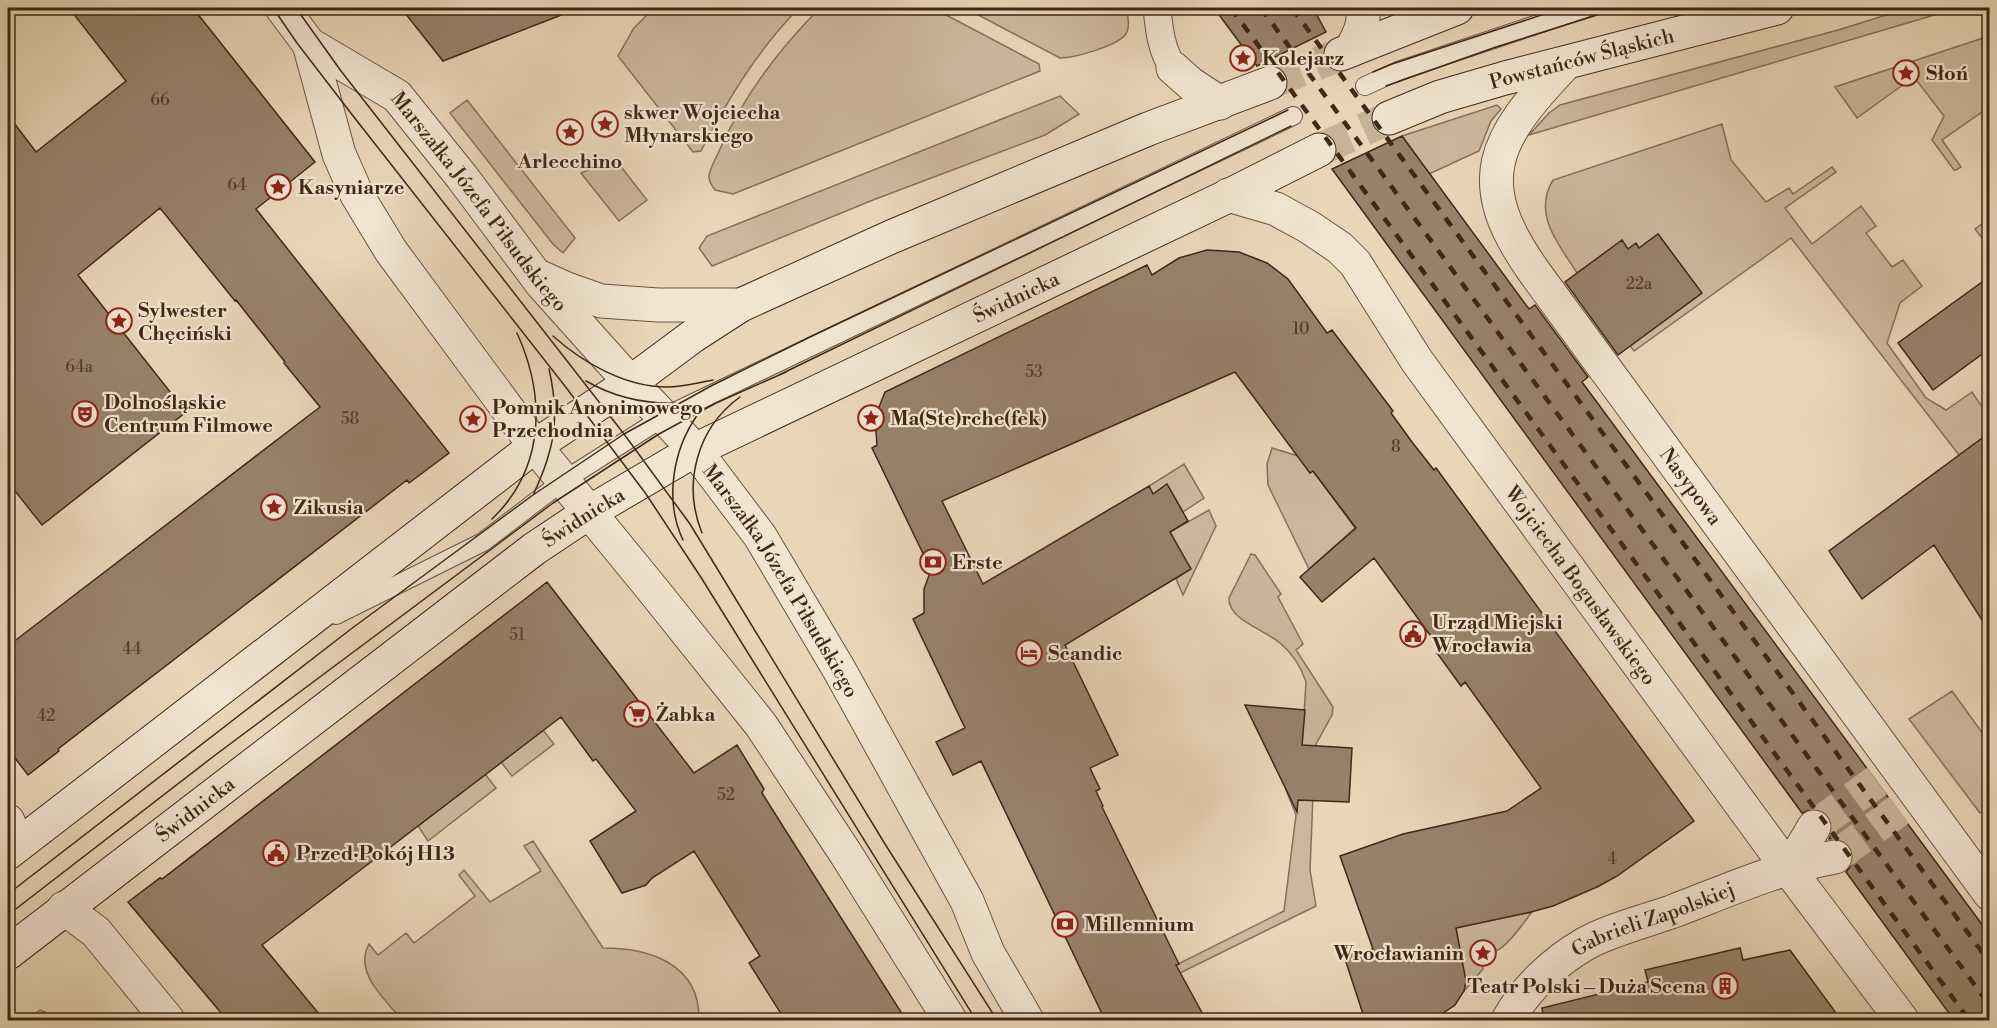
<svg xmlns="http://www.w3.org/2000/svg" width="1997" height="1028" font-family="'Libre Bodoni',serif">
<rect width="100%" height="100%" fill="#e9d6b7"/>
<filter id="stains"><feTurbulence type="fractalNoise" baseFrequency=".00333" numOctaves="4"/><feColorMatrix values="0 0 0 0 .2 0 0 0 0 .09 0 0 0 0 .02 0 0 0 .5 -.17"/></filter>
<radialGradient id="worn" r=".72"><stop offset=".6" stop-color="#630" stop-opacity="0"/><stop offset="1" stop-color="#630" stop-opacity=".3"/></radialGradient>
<path fill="#ccb89c" stroke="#867059" stroke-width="1.5" d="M654,8H799C758,49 727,100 701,151L693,152L618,56L634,28Z
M820,8H933L1039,64L1040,71L733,194L715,190C712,186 709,182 709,177C709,169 716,159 719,151C743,97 779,49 820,8Z
M965,8H1126C1128,15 1130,24 1127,32C1122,45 1074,58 1060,58Z
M1909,8H1958L1529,135L1549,113L1560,105L1838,30Z
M1989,36V107L1942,140L1961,167L1956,170H1954L1932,140L1944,116L1914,77L1857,118L1835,87Z
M1060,96L1079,114L1045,135L873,200L712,266L699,248L707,236Z
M467,100L575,238L563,253L553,244L450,113Z
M1497,105L1501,109L1491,121L1479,151L1429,174L1402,136Z
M1722,124L1731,160L1766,202L1789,188L1793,194L1832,167L1836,172L1785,208L1812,244L1861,206L1876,226L1866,233L1892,267L1903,260L1922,286L1900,303L1887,343L1926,398L1946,410L1972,392L1989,417V436L1959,455L1791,238L1634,351L1630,346L1701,293L1658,234L1639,248L1636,244L1628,249L1622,241L1577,273C1559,244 1532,215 1553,180Z
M615,159L647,200L619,221L581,173Z
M1989,219V247L1975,229Z
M1272,448L1298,456L1310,473L1313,471L1355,528L1309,569L1268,485L1267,464Z
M1184,464L1204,498L1183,512L1167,484L1153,494L1149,486Z
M1209,510L1216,526L1183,595L1176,579L1190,569L1170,532Z
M1251,554L1255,555L1281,594L1278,597L1303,644L1296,650L1333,707L1332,715L1315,746L1310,870L1316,906L1180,973L1176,965L1284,911L1296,815L1286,790L1300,778L1306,682C1301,667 1292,653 1280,643C1264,629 1228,620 1229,598Z
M1952,691L1989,742V807L1980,813L1909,719Z
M543,730L554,744L512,776L501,762Z
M485,774L496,788L428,841L418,826Z
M533,841L603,948C650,948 700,964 699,1020H402C386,1000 353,973 369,944L378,955L406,933L414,943L475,896L459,875L464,870L490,902L541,871L524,846Z
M1532,912C1525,921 1506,949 1495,951C1489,951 1485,947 1481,945L1476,952L1481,957L1483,969L1464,991L1465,983L1456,928Z
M40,1010L54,1016L55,1020H27Z"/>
<path fill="#97826a" stroke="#3f2816" stroke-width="1.5" d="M69,8H193L315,162L256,209L449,453L409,483L407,480L58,749L59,751L28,775L8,749V646L320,407L284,363L285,362L236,300L235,301L160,208L78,275L186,412L42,525L8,482V115L36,152L126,81Z
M401,8H573L574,10L443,61Z
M1214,8H1313L1326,32L1257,66Z
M1402,136L1529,309L1535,305L1588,377L1582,382L1989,934V1020H1954L1846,872L1853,863V853L1849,845L1841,839H1829L1833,828L1830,817L1824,811L1815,808L1802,813L1332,169Z
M1658,234L1702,293L1618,355L1565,282L1622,240L1628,249L1636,243L1639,248Z
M1207,250L1239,252L1267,263L1288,279L1327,333L1332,330L1393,411L1391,413L1412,442L1434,470L1436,468L1694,821L1617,876L1597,887L1553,906L1531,912L1456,928L1466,981L1464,991L1455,1005L1433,1020H1365L1344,956L1373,949L1340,856L1403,834L1507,811L1541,788L1465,682L1461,686L1437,653L1441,650L1374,558L1322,602L1300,577L1356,528L1313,471L1310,473L1235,372L942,501L983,584L1149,486L1153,494L1167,484L1188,521L1170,532L1191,569L1065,645L1118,755L1090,768L1100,789L1096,791L1103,806L1102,807L1179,964L1176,965L1206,1020H1105L981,761L953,775L936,742L965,728L913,619L924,613V589L931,570L872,448L877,445L875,417L885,392L1147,265L1152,275L1179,258Z
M1989,277V349L1933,390L1898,343Z
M1989,433V631L1934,545L1862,599L1829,551Z
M547,582L694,773L737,745L764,789L762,793L784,828L906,1020H785L749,963L760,956L694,851L652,878L646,885L622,893L590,841L636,811L596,759L593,761L561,717L262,945L324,1020H227L128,902L160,878L162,879Z
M1245,705L1305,710L1302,745L1352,748L1349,802L1298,800L1297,812Z
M1740,948L1743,960L1790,950L1841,1020H1544L1542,1008L1648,982L1645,970Z"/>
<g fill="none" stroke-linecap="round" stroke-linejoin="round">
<path stroke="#c7b397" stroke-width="33" stroke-dasharray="33 16" stroke-linecap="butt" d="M1814,827L1877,781
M1835,857L1899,810"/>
<path stroke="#c7b397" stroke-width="33" stroke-dasharray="33 16" stroke-linecap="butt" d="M1270,83L1341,54
M1319,150L1389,118"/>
<g stroke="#6a543e" stroke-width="20">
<path id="service" d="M1365,86L1398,71L1586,8
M336,615L483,542L563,481L664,417L1293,116"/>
</g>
<g stroke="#6a543e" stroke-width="29">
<path id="pedestrian" d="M1157,8C1159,29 1161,49 1173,68"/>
</g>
<g stroke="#6a543e" stroke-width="35">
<g id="minor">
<path d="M1351,50C1359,35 1365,24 1363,8"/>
<path id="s1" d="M1566,63C1493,139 1469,181 1535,273L1990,894"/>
<path d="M1173,68L1191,84L1220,103"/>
<path id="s2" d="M1228,195L1276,209L1309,227L1340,248L1355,263L1417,361L1778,855L1902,1020"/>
<path d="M8,821L18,845"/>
<path d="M1789,869L1814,827"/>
<path d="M64,908L96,932L168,1020"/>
<path id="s3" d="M1508,1020C1525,989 1554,962 1585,944C1607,931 1645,921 1671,912C1724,892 1779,867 1835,857"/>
</g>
</g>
<g stroke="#6a543e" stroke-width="35">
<g id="tertiary">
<path d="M282,8L309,44L339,154L357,195L391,251L535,446L653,590L761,725L846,854L950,1020"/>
<path id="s4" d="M309,44L397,96L462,177L542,284L620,371L695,450L760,536L840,671L967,901L988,953L1027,1020"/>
<path d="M540,277L567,289L601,301L658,305H741"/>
</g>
</g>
<g stroke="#3f2816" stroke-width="35">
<g id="secondary">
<path d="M1341,54L1457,8"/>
<path id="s5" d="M1389,118L1440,97L1505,78L1777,8"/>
<path d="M8,853L535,446L631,382L693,336L741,305L891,237L1148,129L1270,83"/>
<path id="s6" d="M8,953L534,549L588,513L695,450L1226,197L1319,150"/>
</g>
</g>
<use href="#service" stroke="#f1e4d0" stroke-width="18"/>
<use href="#pedestrian" stroke="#f1e4d0" stroke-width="27"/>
<use href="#minor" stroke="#f1e4d0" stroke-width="33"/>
<use href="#tertiary" stroke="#f1e4d0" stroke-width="33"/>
<use href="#secondary" stroke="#f1e4d0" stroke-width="33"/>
<path stroke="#3f2816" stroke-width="1.5" d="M273,8L297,43L350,112L568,390L646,494L702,579L976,1020
M296,8L341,71L624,434L690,524L885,844L997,1020
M1373,72L1392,64L1563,8
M1386,86L1496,47L1619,8
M553,336C583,363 626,387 667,387C683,387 697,383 713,380
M779,375L1291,126
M586,381C614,397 642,404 675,403
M534,493C555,448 560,417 549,369
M492,519C545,468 546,397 517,333
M702,533C682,484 697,428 740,397
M683,540C664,500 673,449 698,414
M8,894L351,629L533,495L624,434L711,386L810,337L1288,110
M8,915L214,756L553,503L659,434L716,403L786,372"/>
<path stroke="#3f2816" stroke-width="4.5" stroke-dasharray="10 10" stroke-linecap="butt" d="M1231,8L1969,1020
M1261,8L1990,1006
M1292,8L1990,963"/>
</g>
<defs>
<g id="sight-ring" transform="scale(1.35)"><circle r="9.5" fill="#f1e4d0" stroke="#8f2418" stroke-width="1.5"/><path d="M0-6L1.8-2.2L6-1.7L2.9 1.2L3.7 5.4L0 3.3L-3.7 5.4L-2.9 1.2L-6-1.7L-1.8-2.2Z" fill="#8f2418"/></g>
<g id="theatre-ring" transform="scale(1.35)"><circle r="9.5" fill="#f1e4d0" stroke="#8f2418" stroke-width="1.5"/><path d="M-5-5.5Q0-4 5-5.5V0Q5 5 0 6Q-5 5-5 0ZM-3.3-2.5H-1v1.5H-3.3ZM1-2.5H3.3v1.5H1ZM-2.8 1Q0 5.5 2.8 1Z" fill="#8f2418"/></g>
<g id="bank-ring" transform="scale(1.35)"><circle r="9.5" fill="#f1e4d0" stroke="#8f2418" stroke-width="1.5"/><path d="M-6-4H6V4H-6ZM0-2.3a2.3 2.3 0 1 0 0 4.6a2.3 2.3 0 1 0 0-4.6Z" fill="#8f2418"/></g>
<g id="civic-ring" transform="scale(1.35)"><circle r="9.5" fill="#f1e4d0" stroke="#8f2418" stroke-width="1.5"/><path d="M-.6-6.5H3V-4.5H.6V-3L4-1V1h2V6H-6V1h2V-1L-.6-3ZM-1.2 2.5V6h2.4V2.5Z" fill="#8f2418"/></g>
<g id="hotel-ring" transform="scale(1.35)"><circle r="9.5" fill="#f1e4d0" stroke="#8f2418" stroke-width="1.5"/><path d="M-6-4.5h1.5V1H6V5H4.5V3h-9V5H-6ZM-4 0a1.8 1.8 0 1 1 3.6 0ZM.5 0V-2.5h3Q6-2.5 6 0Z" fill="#8f2418"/></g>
<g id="supermarket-ring" transform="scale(1.35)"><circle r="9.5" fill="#f1e4d0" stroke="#8f2418" stroke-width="1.5"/><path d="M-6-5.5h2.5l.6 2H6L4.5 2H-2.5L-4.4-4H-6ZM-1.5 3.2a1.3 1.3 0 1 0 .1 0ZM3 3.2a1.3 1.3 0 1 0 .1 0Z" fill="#8f2418"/></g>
<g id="building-ring" transform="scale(1.35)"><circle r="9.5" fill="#f1e4d0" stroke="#8f2418" stroke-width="1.5"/><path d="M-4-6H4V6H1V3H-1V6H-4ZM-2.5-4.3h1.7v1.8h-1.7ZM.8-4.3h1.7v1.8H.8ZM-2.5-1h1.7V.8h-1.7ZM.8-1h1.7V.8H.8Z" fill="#8f2418"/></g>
</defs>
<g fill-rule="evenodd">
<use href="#sight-ring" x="1243" y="58"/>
<use href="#sight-ring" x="1906" y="73"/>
<use href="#sight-ring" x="605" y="124"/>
<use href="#sight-ring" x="570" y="132"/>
<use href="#sight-ring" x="278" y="187"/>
<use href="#sight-ring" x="119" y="321"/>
<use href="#theatre-ring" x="85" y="414"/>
<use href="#sight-ring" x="871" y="418"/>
<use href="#sight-ring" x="473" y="419"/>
<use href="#sight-ring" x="274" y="507"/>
<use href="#bank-ring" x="933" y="562"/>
<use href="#civic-ring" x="1413" y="634"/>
<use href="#hotel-ring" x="1029" y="653"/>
<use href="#supermarket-ring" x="637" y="714"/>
<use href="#civic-ring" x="276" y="853"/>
<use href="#bank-ring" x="1065" y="924"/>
<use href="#sight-ring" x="1483" y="953"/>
<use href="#building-ring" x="1725" y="986"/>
</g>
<g text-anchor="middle" stroke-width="4.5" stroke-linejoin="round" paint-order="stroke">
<g font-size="16" fill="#553e2b">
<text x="160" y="105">66</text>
<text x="237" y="190">64</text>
<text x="1639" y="289">22a</text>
<text x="1301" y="334">10</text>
<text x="79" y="372">64a</text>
<text x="1034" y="377">53</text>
<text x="350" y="424">58</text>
<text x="1396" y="452">8</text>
<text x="517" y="640">51</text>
<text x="132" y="654">44</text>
<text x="46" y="721">42</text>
<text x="726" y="800">52</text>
<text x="1612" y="864">4</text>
</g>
<g font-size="20" font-weight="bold" fill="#3f2816" stroke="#f1e4d0" text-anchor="start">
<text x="1262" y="65">Kolejarz</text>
<text x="1926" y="80">Słoń</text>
<text x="624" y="119">skwer Wojciecha<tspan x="624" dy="23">Młynarskiego</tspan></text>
<text x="570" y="168" text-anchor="middle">Arlecchino</text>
<text x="298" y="194">Kasyniarze</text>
<text x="138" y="317">Sylwester<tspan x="138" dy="23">Chęciński</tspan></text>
<text x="104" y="409">Dolnośląskie<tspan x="104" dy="23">Centrum Filmowe</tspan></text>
<text x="492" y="414">Pomnik Anonimowego<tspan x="492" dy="23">Przechodnia</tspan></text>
<text x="890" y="425">Ma(Ste)rche(fek)</text>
<text x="294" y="514">Zikusia</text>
<text x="952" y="569">Erste</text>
<text x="1432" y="629">Urząd Miejski<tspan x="1432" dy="23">Wrocławia</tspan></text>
<text x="1048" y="660">Scandic</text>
<text x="656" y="721">Żabka</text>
<text x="296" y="860">Przed·Pokój H13</text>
<text x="1084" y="931">Millennium</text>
<text x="1464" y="960" text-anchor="end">Wrocławianin</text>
<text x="1706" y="993" text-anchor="end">Teatr Polski – Duża Scena</text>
</g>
<g font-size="20" fill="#3f2816" stroke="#f1e4d0">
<text dy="7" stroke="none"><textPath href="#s5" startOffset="202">Powstańców Śląskich</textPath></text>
<text dy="7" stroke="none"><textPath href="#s4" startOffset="236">Marszałka Józefa Piłsudskiego</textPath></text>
<text dy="7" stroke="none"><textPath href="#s6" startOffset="1208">Świdnicka</textPath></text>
<text dy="7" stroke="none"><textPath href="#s1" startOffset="506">Nasypowa</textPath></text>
<text dy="7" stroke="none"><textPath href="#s6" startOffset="722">Świdnicka</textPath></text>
<text dy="7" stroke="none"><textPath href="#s4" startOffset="722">Marszałka Józefa Piłsudskiego</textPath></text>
<text dy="7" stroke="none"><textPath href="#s2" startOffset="540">Wojciecha Bogusławskiego</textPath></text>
<text dy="7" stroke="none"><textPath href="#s6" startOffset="236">Świdnicka</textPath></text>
<text dy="7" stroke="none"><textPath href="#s3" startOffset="182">Gabrieli Zapolskiej</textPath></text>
</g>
</g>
<rect width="1997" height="1028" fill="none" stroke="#e9d6b7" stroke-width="30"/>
<rect x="9" y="9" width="1979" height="1010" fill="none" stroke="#3f2816" stroke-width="3"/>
<rect x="15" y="15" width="1967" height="998" fill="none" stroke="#3f2816" stroke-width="1.5"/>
<rect width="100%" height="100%" filter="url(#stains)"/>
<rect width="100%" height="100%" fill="url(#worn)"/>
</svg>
